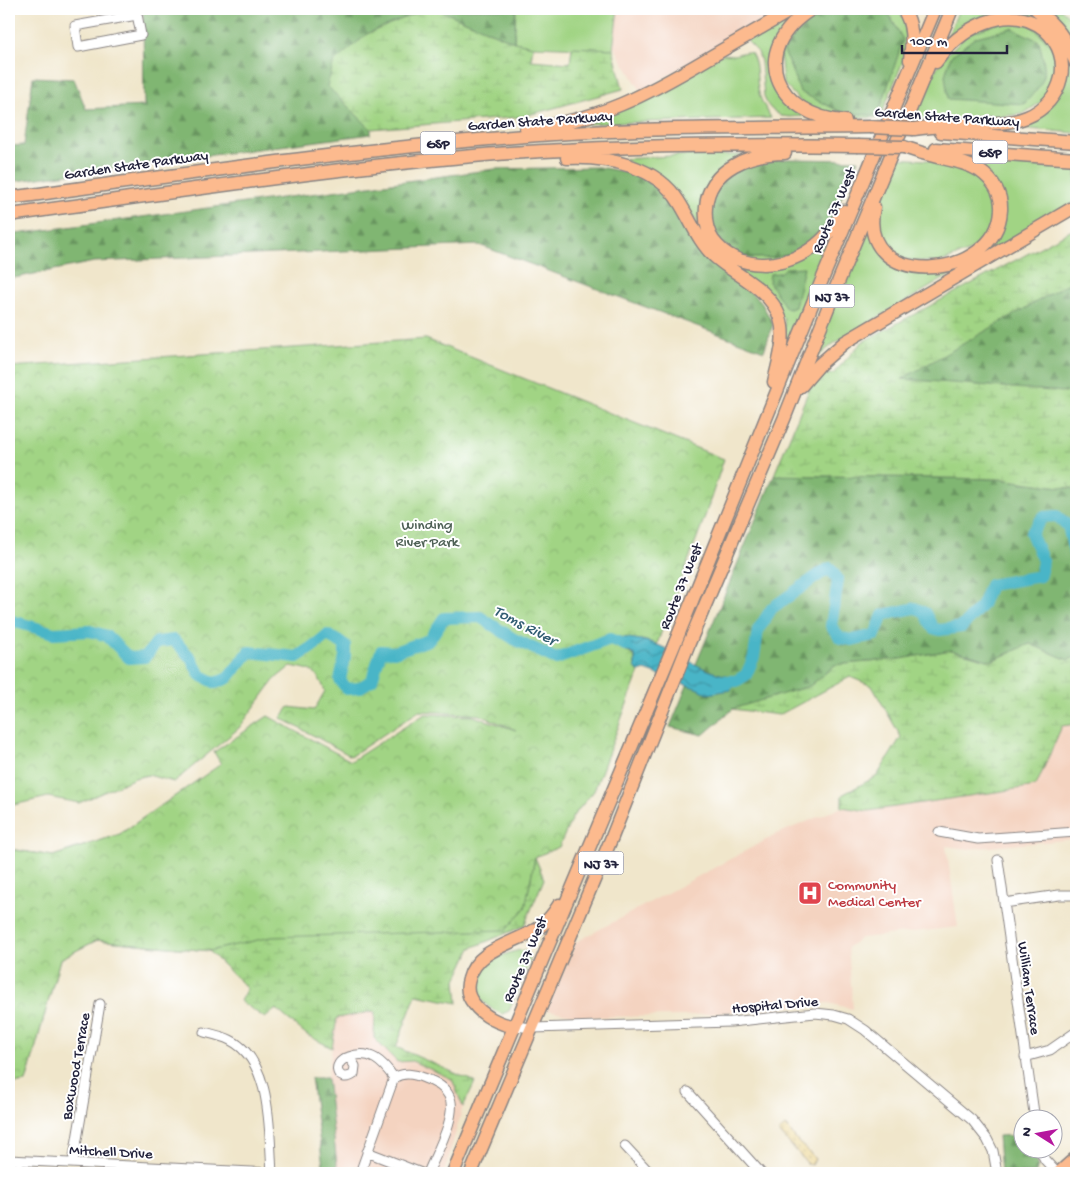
<svg xmlns="http://www.w3.org/2000/svg" width="1085" height="1182" font-family="'Gochi Hand',sans-serif">
<defs>
<pattern id="forest-firs" width="22" height="20" patternUnits="userSpaceOnUse" patternTransform="scale(1.25)"><rect width="22" height="20" fill="#80b672"/><path d="M5 1l3.5 6h-7zM16 11l3.5 6h-7z" fill="#68945f"/></pattern>
<pattern id="wetland-marsh" width="20" height="14" patternUnits="userSpaceOnUse" patternTransform="scale(1.25)"><rect width="20" height="14" fill="#a1d484"/><path d="M1 5h8M5 5V1M11 12h8M15 12V8" fill="none" stroke="#8ab673"/></pattern>
<pattern id="sand-dots" width="8" height="8" patternUnits="userSpaceOnUse" patternTransform="scale(1.25)"><rect width="8" height="8" fill="#eeda9e"/><path d="M2 2h.1M6 6h.1" fill="none" stroke="#ccbb89" stroke-width="1.8" stroke-linecap="round"/></pattern>
<pattern id="park-crowns" width="20" height="18" patternUnits="userSpaceOnUse" patternTransform="scale(1.25)"><rect width="20" height="18" fill="#a1d484"/><path d="M2 6a3 3 0 1 1 6 0M12 15a3 3 0 1 1 6 0" fill="none" stroke="#8ab673"/></pattern>
<pattern id="water-waves" width="16" height="10" patternUnits="userSpaceOnUse" patternTransform="scale(1.25)"><rect width="16" height="10" fill="#4ab5c7"/><path d="M0 5q4-4 8 0t8 0" fill="none" stroke="#3d93a3"/></pattern>
</defs>
<rect width="100%" height="100%" fill="#fff"/>
<filter id="ink" filterUnits="userSpaceOnUse"><feTurbulence type="fractalNoise" baseFrequency=".02" numOctaves="2"/><feDisplacementMap in="SourceGraphic" scale="10" xChannelSelector="R" yChannelSelector="G"/><feConvolveMatrix kernelMatrix="1 2 1 2 8 2 1 2 1" color-interpolation-filters="sRGB"/></filter>
<filter id="wash" filterUnits="userSpaceOnUse"><feTurbulence type="fractalNoise" baseFrequency=".0096" numOctaves="4" result="noise"/><feDisplacementMap in="SourceGraphic" scale="20" xChannelSelector="R" yChannelSelector="G"/><feGaussianBlur stdDeviation="1.12" result="paint"/><feColorMatrix in="noise" values="0 0 0 0 0 0 0 0 0 0 0 0 0 0 0 0 0 1.4 0 .05"/><feComposite in="paint" operator="in"/></filter>
<g filter="url(#wash)">
<rect width="100%" height="100%" fill="#f0e6cb"/>
<path fill="#f4d3c0" d="M618,9H784L641,91L613,45Z
M1076,724V839L968,849L946,846L958,927L861,938L848,947L853,1009L828,1003L685,1016L584,1017L547,1010L576,942L777,834L842,807L868,811L1036,786L1062,725Z
M375,1011L374,1038L412,1061L452,1079L463,1107L444,1173H338L327,1078L337,1018Z"/>
<path fill="#a1d484" stroke="#627b60" d="M516,9H618L613,49L533,46L514,42Z
M801,9H805L797,14L772,78C778,96 789,106 803,116L790,117L781,116L771,109L767,104L764,96L761,62L758,52L747,41Z
M822,9H834L803,23L903,40L886,9H897L904,19L908,49L880,118L837,117L804,105L783,83L780,51L799,24Z
M959,9H1030L1051,28L1061,41L1076,73V133L1005,127L1042,114L1065,61L1023,15L946,40Z
M1041,9H1061L1076,23V56Z
M1003,22L1030,25L1051,42L1058,71L1048,97L1023,114L948,122L914,119L930,79L941,61L967,34Z
M746,52L751,53C759,66 755,78 759,93C761,102 767,110 771,118L583,124L723,54L734,55Z
M687,155H743L723,256L829,243L785,348L784,319L717,254L680,196L624,159Z
M895,158L941,161L968,168L990,187L996,204L995,216L986,236L970,251L938,263L899,259L880,241L875,215Z
M983,163L1076,169V201L833,344L815,359L813,358L868,224L886,260L896,266L906,270L954,268L1003,222L982,165Z
M520,950L528,952L530,960L509,1011L502,1014C482,1006 464,986 484,966C492,958 508,953 520,950Z"/>
<path fill="url(#forest-firs)" stroke="#516c56" d="M143,9H425L367,34L328,86L371,129V134L9,182V146L24,145L33,77L74,79L86,109L144,106Z
M437,9H516L514,42Z
M834,9H886L903,40L878,116L841,112L800,92L784,51L803,23Z
M1012,28L1039,41C1047,76 1049,77 1024,104L948,99L945,75L951,56L976,37Z
M787,159L858,160L829,225L796,252L775,258H749L730,250L715,234L710,216L711,199L721,183L737,169L758,161Z
M598,167L637,174L668,197L703,255L760,300L773,324L764,351L479,245L94,262L9,279V235L495,169Z
M804,267L795,307L790,309L786,308L769,282L770,274L779,273L786,268Z
M1076,279V393L901,379Z
M774,475L999,479L1076,489V657L1068,660L1030,644L991,661L951,650L901,659L835,665L810,686L733,709L703,735L670,727Z
M311,1078H327L338,1173H324Z
M1022,1135V1150H1033L1038,1165L1036,1173H1001L998,1136Z"/>
<path fill="url(#wetland-marsh)" stroke="#627b60" d="M425,9H437L514,42L533,46L531,60L570,63L572,47L613,49L623,89L521,117L371,129L327,86L334,62L367,34Z
M1076,228V279L902,379L1076,393V489L999,479L774,475L815,375L833,374L862,342Z
M1030,644L1068,660L1076,657V724L1062,726L1036,786L868,811L842,807V795L877,776L901,737L872,686L850,677L779,715L732,709L810,686L835,665L901,659L951,650L991,661Z
M157,808L525,908L535,857L544,879L524,926L471,948L456,980L458,1003L416,995L396,1047L475,1082L463,1107L452,1079L412,1061L397,1062L374,1038L375,1011L337,1018L332,1048L307,1035L276,1009L265,1018L240,1001L247,988L209,951L97,940L60,959L26,1082L9,1084V849L53,856L120,834Z"/>
<path fill="url(#sand-dots)" stroke="#887e6c" d="M785,1126C791,1130 793,1137 798,1142C804,1148 810,1152 815,1159L812,1165L808,1164L779,1132Z"/>
<path fill="url(#park-crowns)" stroke="#627b60" d="M426,339L724,459L704,519L657,644L642,640L607,642L635,656V667L639,672L594,791L573,816L559,847L535,857L525,908L506,930L271,937L209,951L97,940L60,959L26,1082L9,1084V849L53,856L120,834L221,764L214,752L268,716L351,761L425,714L473,716L516,730L480,715L419,711L351,756L281,718L289,707L314,710L325,691C317,670 312,670 291,666L275,679L239,728L174,782L148,775L135,778L79,803L48,797L9,806V367Z"/>
<path fill="url(#water-waves)" stroke="#366c81" d="M612,636C627,638 644,639 658,645C684,656 705,674 733,676L737,684L730,690L708,694L701,690L645,670L639,672L635,667V655L607,642Z"/>
<g fill="none" stroke-linecap="round" stroke-linejoin="round">
<path stroke="#4ab5c7" stroke-width="12" d="M9,620L54,633L90,631L107,636L129,658L145,657L157,642L174,640L191,658L200,675L216,683L228,678L249,652L297,657L315,645L327,635L345,645V656L340,680L347,689L359,688L372,680L381,651L394,652L429,640L444,618L480,617L514,639L556,659L610,639L625,645
M719,681H736L746,675L754,657L758,630L772,608L820,574L830,568L838,580L831,626L840,638L852,640L875,635L883,615L915,608L925,613L933,628L940,630L962,627L982,605L990,585L1040,576L1043,561L1031,533L1043,517L1057,516L1068,526L1076,561"/>
</g>
</g>
<g filter="url(#ink)">
<g fill="none" stroke-linecap="round" stroke-linejoin="round">
<g stroke="#898483" stroke-width="11">
<path id="minor" d="M136,9L141,35L78,47L75,26L137,15
M939,832L978,839L1076,832
M998,860L1035,1120
M1004,903L1059,895H1076
M514,1026L533,1028L731,1022L815,1013L834,1015L848,1019L865,1030L972,1120L987,1139L993,1151L997,1173
M204,1032C212,1034 222,1036 230,1040C273,1061 269,1133 272,1173
M349,1057L355,1066L354,1074C338,1085 329,1063 349,1057Z
M349,1057C370,1049 383,1062 394,1078
M1025,1057L1050,1050L1076,1032
M688,1092L761,1173
M625,1146L650,1173
M1040,1150L1045,1160L1057,1173
M367,1152L421,1173
M9,1160L272,1173
M73,1163L100,1004
M360,1173L394,1078C403,1072 415,1074 424,1078C433,1081 445,1087 449,1096C459,1114 435,1155 428,1173"/>
</g>
<g stroke="#898483" stroke-width="14">
<path id="major" d="M1058,1173L1076,1157"/>
</g>
<g stroke="#898483" stroke-width="15">
<path id="highway" d="M812,9C746,50 775,116 845,121
M903,9C914,25 912,42 910,60
M1036,9C1058,28 1064,36 1076,63
M526,128C597,122 648,94 707,59C736,42 764,26 793,9
M914,129C930,127 946,125 963,124C984,123 1008,125 1027,117C1063,102 1075,58 1045,30C1009,0 958,29 936,62
M941,132L1076,142
M936,149L1076,159
M785,153C751,153 709,168 706,207C705,218 707,231 713,240C737,272 783,269 812,248C826,239 836,224 844,211
M567,158C607,156 657,166 679,202C690,219 699,243 714,256C736,276 770,288 780,318C787,339 778,362 774,382
M9,198C186,174 361,148 539,135C649,127 760,128 870,127
M874,207C855,292 997,282 1001,210C1002,194 993,180 980,171C964,161 947,160 930,155C921,153 913,150 904,147
M9,215C176,192 342,166 510,153C626,145 741,144 857,146
M801,386L820,364L845,342L1076,206
M514,1026C500,1025 482,1015 474,1004C468,997 466,988 469,979C477,947 519,943 541,926C549,920 554,913 559,905
M453,1173L677,638L824,275L935,9
M471,1173L612,837L689,643L784,419L839,280L952,9"/>
</g>
<use href="#minor" stroke="#fff" stroke-width="9"/>
<use href="#major" stroke="#fcba8e" stroke-width="11"/>
<use href="#highway" stroke="#fcba8e" stroke-width="12"/>
<g stroke="#898483" stroke-width="15" stroke-linecap="butt">
<path id="highway-bridge" d="M870,127L914,129
M857,146L904,147"/>
</g>
<use href="#highway-bridge" stroke="#fcba8e" stroke-width="12"/>
</g>
</g>
<defs>
<g id="hospital-square" transform="scale(1.25)"><rect x="-9" y="-9" width="18" height="18" rx="4" fill="#e0444e" stroke="#fff"/><path d="M-5-5h3v3.5h4V-5h3V5h-3V1.5h-4V5h-3Z" fill="#fff"/></g>
</defs>
<g fill-rule="evenodd">
<use href="#hospital-square" x="810" y="893"/>
</g>
<g text-anchor="middle" stroke-width="4" stroke-linejoin="round" paint-order="stroke">
<g fill="#fff" stroke="#646476" stroke-width="1">
<rect x="420.5" y="131.5" width="35" height="23" rx="4"/>
<rect x="972.5" y="140.5" width="35" height="23" rx="4"/>
<rect x="809.5" y="284.5" width="45" height="23" rx="4"/>
<rect x="578.5" y="851.5" width="45" height="23" rx="4"/>
</g>
<g font-size="14" font-weight="bold" fill="#22223b">
<text x="438" y="148">GSP</text>
<text x="990" y="157">GSP</text>
<text x="832" y="301">NJ 37</text>
<text x="601" y="868">NJ 37</text>
</g>
<g font-size="15" fill="#22223b" stroke="#fff">
<text transform="translate(947 116) rotate(4)" y="5">Garden State Parkway</text>
<text transform="translate(540 120) rotate(-4)" y="5">Garden State Parkway</text>
<text transform="translate(136 164) rotate(-8)" y="5">Garden State Parkway</text>
<text transform="translate(833 210) rotate(-67)" y="5">Route 37 West</text>
<text transform="translate(680 586) rotate(-68)" y="5">Route 37 West</text>
<text transform="translate(524 959) rotate(-67)" y="5">Route 37 West</text>
<text transform="translate(1030 988) rotate(82)" y="5">William Terrace</text>
<text transform="translate(775 1004) rotate(-5)" y="5">Hospital Drive</text>
<text transform="translate(75 1066) rotate(-80)" y="5">Boxwood Terrace</text>
<text transform="translate(111 1151) rotate(3)" y="5">Mitchell Drive</text>
</g>
<g font-size="15" fill="#4e6055" stroke="#fff">
<text x="427" y="529">Winding<tspan x="427" dy="17">River Park</tspan></text>
</g>
<g font-size="15" fill="#be3a42" stroke="#fff" text-anchor="start">
<text x="828" y="889">Community<tspan x="828" dy="17">Medical Center</tspan></text>
</g>
<g font-size="16" font-style="italic" fill="#325d73" stroke="#fff">
<text transform="translate(526 624) rotate(28)" y="6">Toms River</text>
</g>
</g>
<rect width="1085" height="1182" fill="none" stroke="#fff" stroke-width="30"/>
<g transform="translate(1038 1134) rotate(281)"><circle r="24" fill="#ffffff" stroke="#a7a7b1"/>
<path d="M0-4L9 19L0 12L-9 19Z" fill="#b5179e"/>
<text y="-8" font-size="14" font-weight="bold" text-anchor="middle" fill="#22223b">N</text>
</g>
<path d="M902 45v8h105v-8" fill="none" stroke="#22223b" stroke-width="2.5"/>
<text x="910" y="45" font-size="15" fill="#22223b" stroke="#ffffff" stroke-width="4" paint-order="stroke">100 m</text>
</svg>
